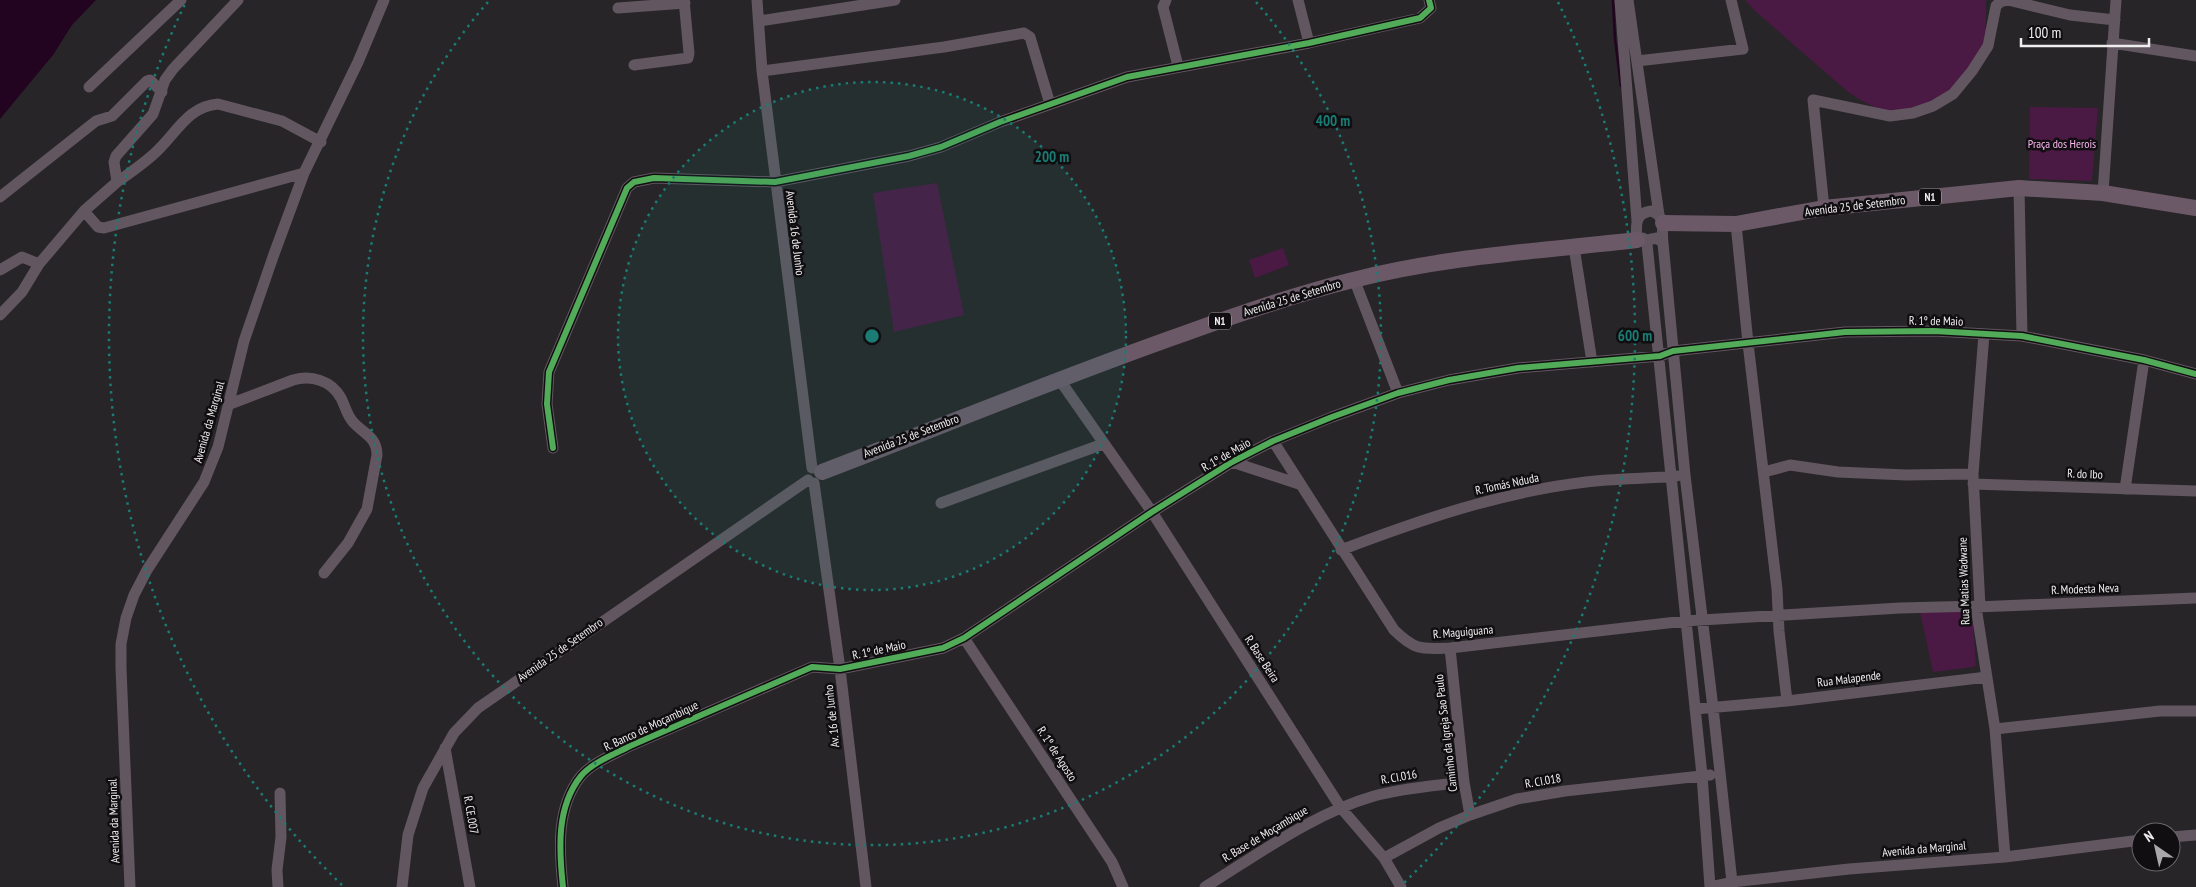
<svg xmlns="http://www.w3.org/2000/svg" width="2196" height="887" font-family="'PT Sans Narrow',sans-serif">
<rect width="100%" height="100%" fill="#272527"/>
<path fill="#4a1944" d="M1745,0H1986C1986,15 1987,32 1982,46C1968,80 1932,113 1893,111C1876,110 1862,101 1848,92L1755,11Z
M2030,107L2098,108L2092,181L2029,179Z
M937,183L964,315L894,332L873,193Z
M1283,248L1289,265L1255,278L1249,260Z
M1963,609L1973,624L1976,665L1974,667L1933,672L1920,612Z"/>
<path fill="#220320" d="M0,0H96L72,25L53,55L0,119Z"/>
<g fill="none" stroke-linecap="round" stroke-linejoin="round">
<path stroke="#220320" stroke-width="2.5" d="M1613,0L1615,39L1621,86"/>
<path stroke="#625660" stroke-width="11" d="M757,0L762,71L812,468
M1166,0L1163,7L1178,66
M1298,0L1309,43
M1620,0L1637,221
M1628,0L1659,215
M618,8L685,3
M760,21L895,0
M2112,43L2196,56
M1637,61L1743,49L1731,0
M634,65L688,58L689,53L684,0
M762,71L944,47L1024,33L1030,37L1050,104
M89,87L181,0
M117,182C131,172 148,161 160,148C178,130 190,106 218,104L282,121L321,142
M2019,188L2022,336
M2103,193L2116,0
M0,197L96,121L112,116L147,81L150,80L162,92
M1824,208L1813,100L1890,116L1913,113L1933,106L1953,94L1972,71L1988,46L1996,6L2000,2L2008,0L2070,15L2115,20
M84,211L117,182L114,162L116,156L153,114L165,80L173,69L238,0
M1651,211C1667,216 1661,230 1663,243L1657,238L1647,240V244L1643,238L1637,240C1636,227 1634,213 1651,211Z
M1736,224L1748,343L1777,589L1779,631L1787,701
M1663,243L1685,475L1713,708L1732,882
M1647,244L1702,775L1710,887
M1574,247L1592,362
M0,270L22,257L39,264
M1354,279L1398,393
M0,315L22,292L39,264L84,211L98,227L104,228L304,173
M1984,334L1973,474L1980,606L1976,607L1995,729L2005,857
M1059,379L1152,512L1341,808L1384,858L1401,887
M230,404L293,380C311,375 331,380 341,398C345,406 347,415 353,422C364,434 377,437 377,455L367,509L348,543L324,573
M1273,441L1394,630C1416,651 1421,649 1450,648L1685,621L1900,608L1980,606
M553,448L547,404L549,372L627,188L634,182L654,178L775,182L909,156L941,147L1000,122L1127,77L1309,43L1420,18L1431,8L1429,0
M1232,462L1299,484
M1764,472L1790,465L1838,472L1906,475L1973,474
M814,483L840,669L866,887
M1973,484L2196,491
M2125,489L2144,360
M941,503L1103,444
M1341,550C1420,520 1501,492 1586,482C1616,478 1646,479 1677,476
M1976,607L2196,598
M964,638L1112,862L1123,887
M1450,648L1464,782L1470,815
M1695,709L1787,701L1987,677
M1995,729L2160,711H2196
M445,748L470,887
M2171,837L2196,835
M1384,858L1439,828L1470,815L1517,799L1565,791L1710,775
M130,887L121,668V644L126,618L134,595L147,570L204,482L218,447L244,341L274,254L304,173L358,62L384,0
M278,887L277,870L281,837L280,793
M402,887L408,835L423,788L454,733L478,708L808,480
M563,887C559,850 556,807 581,776C593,762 615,754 630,746L812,667L840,669L943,648L964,638L1152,512L1232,462L1273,441L1332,417L1398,393L1449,380L1518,368L1660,356L1673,351L1845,332L1934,331L2022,336L2144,360L2196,374
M1205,887C1259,854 1312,814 1374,796C1403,788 1434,786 1464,782
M1710,887L1732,882L1849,869L2005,857L2141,840"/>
<path stroke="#6b5968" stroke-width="16" d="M1663,223L1736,224L1824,208L2019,188L2103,193L2196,208
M822,472C943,426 1063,376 1186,333C1241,313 1296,294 1353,280C1446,256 1542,251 1637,240"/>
<g stroke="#100e10" stroke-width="9">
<path id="cycleway" d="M553,448L547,404L549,372L627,188L634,182L654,178L775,182L909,156L941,147L1000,122L1127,77L1309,43L1420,18L1431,8L1429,0
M563,887C559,850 556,807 581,776C593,762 615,754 630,746L812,667L840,669L943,648L964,638L1152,512L1232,462L1273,441L1332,417L1398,393L1449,380L1518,368L1660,356L1673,351L1845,332L1934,331L2022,336L2144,360L2196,374"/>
</g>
<use href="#cycleway" stroke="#51ab58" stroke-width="6"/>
</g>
<circle cx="872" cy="336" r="254" fill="#1a7c74" fill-opacity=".12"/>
<g fill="none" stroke="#1a7c74" stroke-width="2.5" stroke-dasharray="2.5 5">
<circle cx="872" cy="336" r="254"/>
<path d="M1256 2A509 509 0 1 1 488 2"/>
<path d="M342 885A763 763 0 0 1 186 2M1558 2A763 763 0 0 1 1402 885"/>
</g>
<g text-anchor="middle" stroke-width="5" stroke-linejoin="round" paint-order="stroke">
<g fill="#100e10" stroke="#adaaac" stroke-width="1">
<rect x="1919" y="188.5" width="22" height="17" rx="4"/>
<rect x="1209" y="312.5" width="22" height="17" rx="4"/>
</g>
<g font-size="11" font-weight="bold" fill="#f0edef">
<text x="1930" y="201">N1</text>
<text x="1220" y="325">N1</text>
</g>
<g font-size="12" fill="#fbb5f0" stroke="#100e10">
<text x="2062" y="148">Praça dos Herois</text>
</g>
<g font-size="12" fill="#f0edef" stroke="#100e10">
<text transform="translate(1855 206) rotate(-7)" y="4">Avenida 25 de Setembro</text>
<text transform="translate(795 233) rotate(83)" y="4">Avenida 16 de Junho</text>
<text transform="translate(1292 298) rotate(-17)" y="4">Avenida 25 de Setembro</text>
<text transform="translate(1936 321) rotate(1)" y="4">R. 1º de Maio</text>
<text transform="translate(209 422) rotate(-74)" y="4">Avenida da Marginal</text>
<text transform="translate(911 436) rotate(-21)" y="4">Avenida 25 de Setembro</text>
<text transform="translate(1226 455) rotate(-30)" y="4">R. 1º de Maio</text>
<text transform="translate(2085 474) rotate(2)" y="4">R. do Ibo</text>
<text transform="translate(1507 484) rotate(-12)" y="4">R. Tomás Nduda</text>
<text transform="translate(1964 581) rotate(-92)" y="4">Rua Matias Wadwane</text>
<text transform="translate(2085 589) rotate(-2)" y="4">R. Modesta Neva</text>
<text transform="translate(1463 632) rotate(-5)" y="4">R. Maguiguana</text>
<text transform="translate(560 650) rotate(-35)" y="4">Avenida 25 de Setembro</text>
<text transform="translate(879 650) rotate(-12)" y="4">R. 1º de Maio</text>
<text transform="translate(1262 659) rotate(57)" y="4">R. Base Beira</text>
<text transform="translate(1849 679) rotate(-7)" y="4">Rua Malapende</text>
<text transform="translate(832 716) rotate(-96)" y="4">Av. 16 de Junho</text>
<text transform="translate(651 726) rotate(-25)" y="4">R. Banco de Moçambique</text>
<text transform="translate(1446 733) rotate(-97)" y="4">Caminho da Igreja Sao Paulo</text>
<text transform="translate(1057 754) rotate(57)" y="4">R. 1º de Agosto</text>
<text transform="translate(1399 777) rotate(-10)" y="4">R. CI.016</text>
<text transform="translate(1543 781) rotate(-10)" y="4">R. CI.018</text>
<text transform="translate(471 815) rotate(80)" y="4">R. CE.007</text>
<text transform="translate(114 821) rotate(-92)" y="4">Avenida da Marginal</text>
<text transform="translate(1265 834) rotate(-31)" y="4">R. Base de Moçambique</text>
<text transform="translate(1924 849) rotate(-5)" y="4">Avenida da Marginal</text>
</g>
</g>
<circle cx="872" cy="336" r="8" fill="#1a7c74" stroke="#100e10" stroke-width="2.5"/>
<g font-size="15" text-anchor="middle" font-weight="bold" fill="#1a7c74" stroke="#100e10" stroke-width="5" stroke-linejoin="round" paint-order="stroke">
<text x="1333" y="126">400 m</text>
<text x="1052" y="162">200 m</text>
<text x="1635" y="341">600 m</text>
</g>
<g transform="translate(2156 847) rotate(326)"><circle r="24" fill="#100e10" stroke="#6a6769"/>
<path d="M0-4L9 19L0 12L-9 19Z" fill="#aaa7a9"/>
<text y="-8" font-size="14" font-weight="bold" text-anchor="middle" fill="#f0edef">N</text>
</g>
<path d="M2021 38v8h128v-8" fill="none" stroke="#f0edef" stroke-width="2.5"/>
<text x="2028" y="38" font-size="15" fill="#f0edef" stroke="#100e10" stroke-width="4" paint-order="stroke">100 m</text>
</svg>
